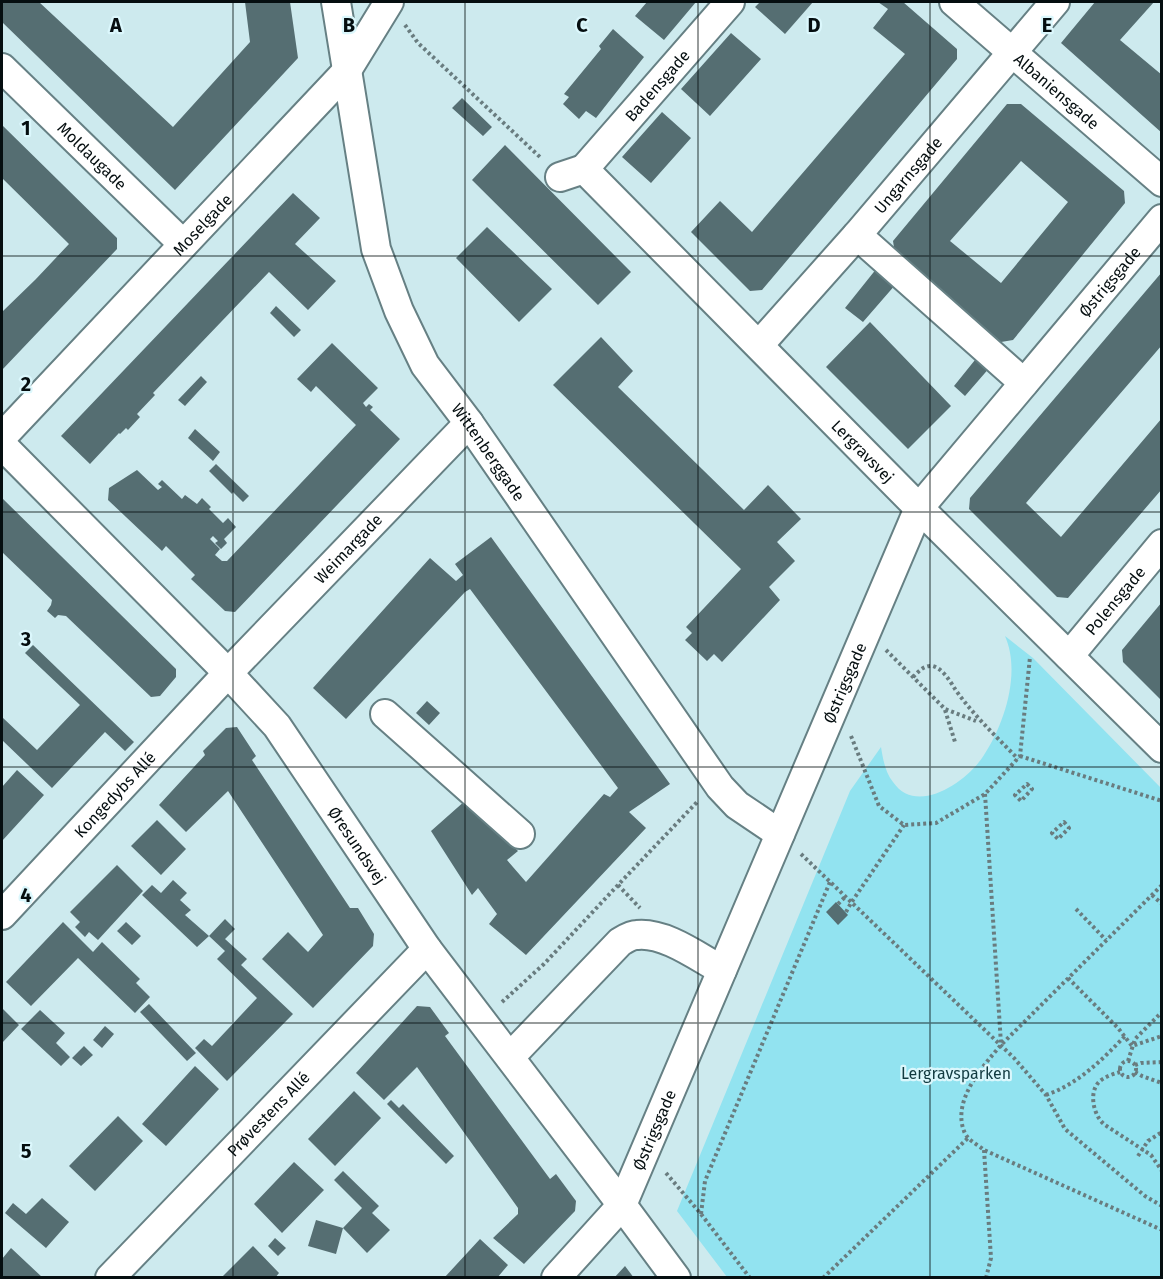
<svg xmlns="http://www.w3.org/2000/svg" width="1163" height="1279" font-family="'Fira Sans',sans-serif">
<rect width="100%" height="100%" fill="#cdeaee"/>
<path fill="#92e3f0" d="M1005,636L1033,658L1161,788V1277H727L677,1211L850,791L881,747C883,759 885,772 893,782C917,817 968,781 984,755C1005,723 1021,672 1005,636Z"/>
<path fill="#556e72" fill-rule="evenodd" d="M2,2H39L173,127L250,42L245,2H290L298,58L175,190L2,22Z
M647,2H696L664,40L635,16Z
M760,2H813L785,34L755,7Z
M878,2H903L957,49V59L762,290L750,291L691,232L720,201L752,232L905,54L873,28L888,9Z
M1095,2H1154L1120,40L1162,75V133L1061,43Z
M613,29L644,57L596,118L586,111L579,119L563,104L569,97L564,94L601,49L599,46Z
M731,33L761,59L710,116L681,89Z
M462,98L492,127L483,136L452,108Z
M1007,104H1021L1124,191L1125,203L1013,340L1001,342L895,254L893,241ZM1021,161L1068,202L1001,283L950,241Z
M662,112L691,138L651,183L622,157Z
M2,125L117,238V249L2,370V312L36,279L69,244L2,178Z
M505,145L631,272L598,305L472,180Z
M293,193L320,218L295,244L336,281L308,310L269,272L153,393L155,395L137,414L140,417L128,430L126,428L120,434L119,433L90,464L61,436Z
M487,227L552,289L519,322L456,258Z
M877,268L896,284L863,322L845,308Z
M1162,272V345L1026,503L1061,537L1162,418V489L1068,598L1057,597L969,509L970,498Z
M276,306L301,330L294,337L270,313Z
M870,322L951,406L908,449L826,367Z
M601,337L633,371L618,387L744,510L768,485L801,519L777,542L795,561L769,587L780,600L722,662L714,654L707,661L685,640L692,633L686,627L741,569L553,385Z
M332,343L378,388L363,403L366,407L369,404L373,407L370,410L400,439L235,612L225,611L191,579L195,575L166,546L162,551L108,500L109,488L137,470L158,490L162,487L158,484L162,480L182,499L185,495L197,504L202,498L211,507L209,509L223,523L228,518L236,527L224,539L227,543L221,549L215,543L218,541L213,536L210,539L220,549L215,555L222,561H227L356,425L316,386L311,392L297,379Z
M979,355L991,366L965,396L954,386Z
M201,376L207,382L185,406L178,400Z
M195,429L220,452L213,461L188,438Z
M216,464L249,496L243,502L233,492L232,494L209,471Z
M2,498L176,669V677L160,696L151,697L66,616L58,615L55,618L47,611L51,605L52,600L2,552Z
M491,537L670,784L629,812L646,828L526,955L489,924L497,914L478,888L472,895L431,831L466,800L518,851L507,860L526,882L604,794L610,797L618,788L470,589L465,592L346,719L313,688L430,558L456,581L463,575L455,564Z
M1162,602V701L1123,662L1122,650Z
M33,645L134,742L125,751L105,732L52,788L2,740V717L37,750L80,705L25,653Z
M427,701L440,713L429,725L416,713Z
M237,727L256,756L252,760L350,908H358L374,934L373,946L313,1008L262,959L288,932L308,952L323,935L228,791L186,832L159,805L205,755L203,751L226,728Z
M17,770L44,795L2,841V787Z
M157,820L186,849L161,875L131,846Z
M117,865L143,891L98,940L89,932L85,937L75,927L80,922L70,912Z
M173,880L187,893L180,900L191,910L185,915L209,936L225,919L235,929L225,939L247,959L241,965L293,1014L227,1081L195,1048L204,1039L212,1046L257,998L217,959L225,951L209,936L197,947L142,895L152,885L161,893Z
M836,902L848,915L838,925L826,912Z
M63,922L93,952L102,942L140,979L136,983L150,997L135,1013L78,958L31,1006L6,982Z
M126,922L141,936L132,945L117,931Z
M149,1004L196,1053L187,1061L140,1012Z
M417,1006L430,1007L449,1033L445,1036L550,1179L556,1174L576,1201L575,1211L524,1264L493,1238L518,1214V1208L417,1067L384,1100L356,1073Z
M2,1008L19,1025L2,1043Z
M40,1010L65,1033L56,1043L70,1057L61,1066L21,1029Z
M105,1026L114,1034L102,1048L93,1040Z
M84,1046L93,1055L81,1066L72,1058Z
M195,1066L219,1089L166,1146L142,1124Z
M354,1091L381,1118L335,1166L308,1139Z
M391,1100L399,1108L403,1104L454,1156L446,1164L387,1104Z
M118,1116L143,1141L95,1191L69,1166Z
M294,1162L324,1190L282,1233L254,1204Z
M343,1171L379,1206L372,1213L390,1230L367,1253L343,1228L362,1208L334,1180Z
M42,1198L69,1222L46,1248L5,1213L13,1203L26,1214Z
M316,1220L343,1228L336,1254L308,1246Z
M275,1238L286,1248L278,1256L268,1246Z
M480,1239L508,1265L497,1278H444Z
M253,1246L279,1273L275,1278H221Z
M11,1248L43,1278H2V1259Z
M625,1266L634,1278H614Z"/>
<g fill="none" stroke-linecap="round" stroke-linejoin="round">
<g stroke="#668084" stroke-width="32">
<g id="minor">
<path id="s1" d="M336,2L376,249L399,311L425,365L469,423L720,787L737,805L780,834"/>
<path id="s2" d="M954,2L1162,182"/>
<path id="s3" d="M2,68L183,244"/>
<path id="s4" d="M584,169L730,2"/>
<path id="s5" d="M560,177L584,169L919,508L1162,748"/>
<path d="M857,235L1024,383"/>
<path id="s6" d="M759,345L857,235L1055,2"/>
<path id="s7" d="M2,437L346,72L389,2"/>
<path id="s8" d="M2,445L228,673L277,726L427,949L622,1205L676,1278"/>
<path id="s9" d="M1069,656L1162,544"/>
<path d="M385,714L520,834"/>
<path id="s10" d="M2,915L228,673L469,423"/>
<path d="M510,1057L620,942C625,939 631,935 637,935C665,932 698,957 722,970"/>
<path id="s11" d="M110,1278L427,949"/>
<path id="s12" d="M556,1278L622,1205L919,508L1162,219"/>
</g>
</g>
<path stroke="#697c7f" stroke-width="4" stroke-dasharray="3 3" stroke-linecap="butt" d="M405,25L418,43L541,158
M886,650L945,709L976,721
M913,677C919,671 924,665 933,666C943,669 950,681 955,689C973,715 996,736 1018,759
M945,710L955,742
M851,736L879,806L904,825L936,823L985,794L1020,756L1030,657
M1020,756L1162,801
M1027,784L1032,789L1021,801L1015,795Z
M985,794L1001,1044
M1064,822L1069,828L1058,839L1052,833Z
M801,854L1014,1058L1046,1095L1065,1129L1145,1196L1162,1206
M618,885L640,908
M1162,885L1001,1045C983,1066 952,1100 964,1131C967,1140 977,1144 984,1150L1162,1230
M1152,895L1162,904
M838,904L845,897
M1076,909L1106,940
M846,912L851,903L904,825
M1068,978L1118,1028L1132,1046L1162,1036
M502,1002L544,964L618,885L698,801
M1128,1061L1135,1039L1162,1012
M1120 1069a8 8 0 1 1 16 0a8 8 0 1 1-16 0Z
M1135,1065L1141,1063L1162,1062
M1120,1072C1113,1074 1104,1077 1099,1082C1088,1093 1094,1117 1105,1125L1151,1155L1162,1171
M1135,1072L1142,1076L1162,1083
M1046,1095C1078,1084 1102,1060 1125,1036
M984,1150L991,1258L986,1278
M1138,1156L1148,1141L1162,1132
M666,1173L701,1214L750,1278
M701,1214L705,1181L830,882
M823,1278L968,1138"/>
<use href="#minor" stroke="#fff" stroke-width="28"/>
</g>
<path fill="none" stroke="#050e10" stroke-width="1.5" stroke-opacity="0.55" d="M233,2V1278M465,2V1278M698,2V1278M930,2V1278M2,256H1162M2,512H1162M2,767H1162M2,1023H1162"/>
<g text-anchor="middle" stroke-width="4.5" stroke-linejoin="round" paint-order="stroke">
<g font-size="16" fill="#050e10" stroke="#dbf7fc">
<text dy="6" stroke="none"><textPath href="#s4" startOffset="111">Badensgade</textPath></text>
<text dy="6" stroke="none"><textPath href="#s2" startOffset="136">Albaniensgade</textPath></text>
<text dy="6" stroke="none"><textPath href="#s3" startOffset="126">Moldaugade</textPath></text>
<text dy="6" stroke="none"><textPath href="#s6" startOffset="226">Ungarnsgade</textPath></text>
<text dy="6" stroke="none"><textPath href="#s7" startOffset="292">Moselgade</textPath></text>
<text dy="6" stroke="none"><textPath href="#s12" startOffset="1152">Østrigsgade</textPath></text>
<text dy="6" stroke="none"><textPath href="#s5" startOffset="422">Lergravsvej</textPath></text>
<text dy="6" stroke="none"><textPath href="#s1" startOffset="484">Wittenberggade</textPath></text>
<text dy="6" stroke="none"><textPath href="#s10" startOffset="504">Weimargade</textPath></text>
<text dy="6" stroke="none"><textPath href="#s9" startOffset="72">Polensgade</textPath></text>
<text dy="6" stroke="none"><textPath href="#s12" startOffset="666">Østrigsgade</textPath></text>
<text dy="6" stroke="none"><textPath href="#s10" startOffset="165">Kongedybs Allé</textPath></text>
<text dy="6" stroke="none"><textPath href="#s8" startOffset="537">Øresundsvej</textPath></text>
<text dy="6" stroke="none"><textPath href="#s11" startOffset="228">Prøvestens Allé</textPath></text>
<text dy="6" stroke="none"><textPath href="#s12" startOffset="180">Østrigsgade</textPath></text>
</g>
<g font-size="16" fill="#113a40" stroke="#dbf7fc">
<text x="956" y="1079">Lergravsparken</text>
</g>
</g>
<g font-size="20" text-anchor="middle" font-weight="bold" fill="#050e10" stroke="#dbf7fc" stroke-width="4.5" stroke-linejoin="round" paint-order="stroke">
<text x="116" y="32">A</text>
<text x="349" y="32">B</text>
<text x="582" y="32">C</text>
<text x="814" y="32">D</text>
<text x="1047" y="32">E</text>
<text x="26" y="135">1</text>
<text x="26" y="391">2</text>
<text x="26" y="646">3</text>
<text x="26" y="902">4</text>
<text x="26" y="1158">5</text>
</g>
<rect width="1163" height="1279" fill="none" stroke="#050e10" stroke-width="6"/>
</svg>
